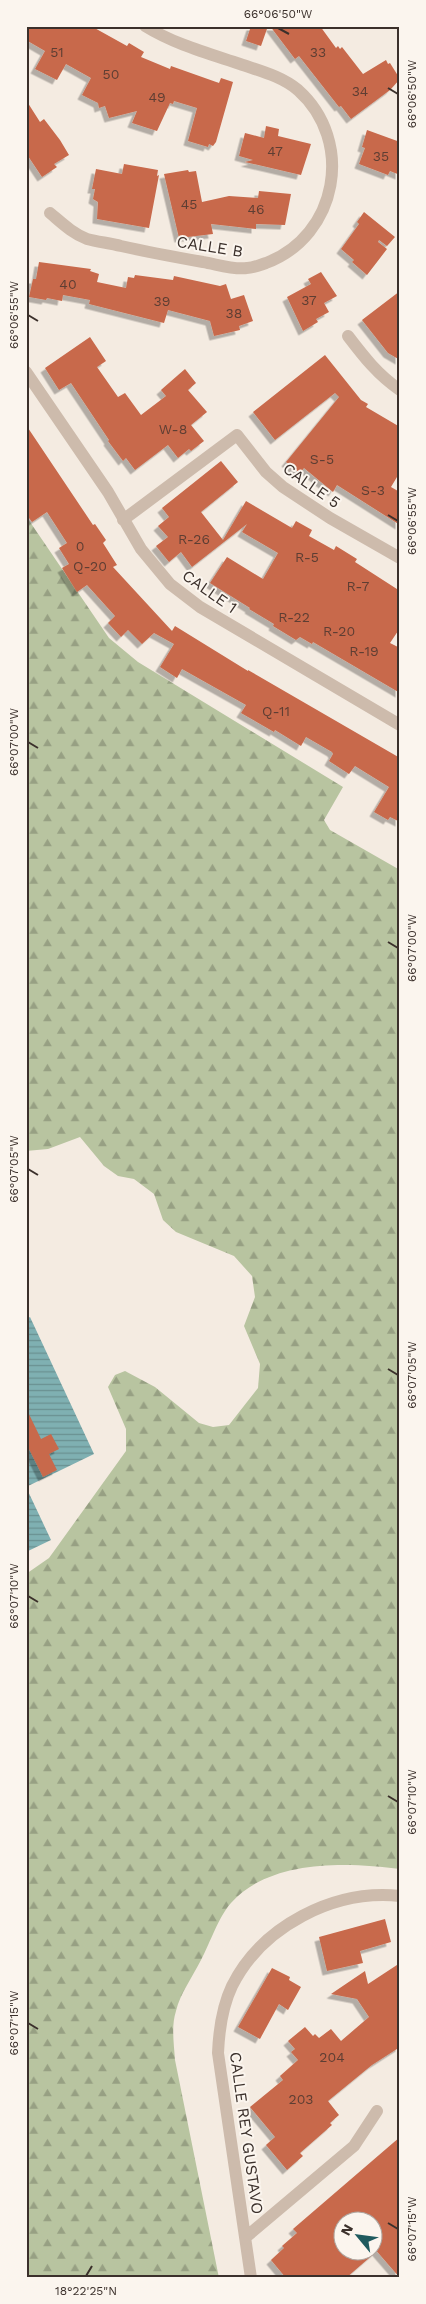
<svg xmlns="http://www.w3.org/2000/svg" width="426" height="2304" font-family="'Work Sans',sans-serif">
<defs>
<pattern id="forest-firs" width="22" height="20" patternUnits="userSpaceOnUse" patternTransform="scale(1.25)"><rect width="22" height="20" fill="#b8c4a0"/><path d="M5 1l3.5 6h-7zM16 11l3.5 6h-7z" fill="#97a083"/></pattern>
<pattern id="water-rules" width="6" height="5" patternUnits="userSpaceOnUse" patternTransform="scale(1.25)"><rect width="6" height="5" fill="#7fb0b2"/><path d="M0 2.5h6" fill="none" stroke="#699091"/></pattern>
<filter id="shadow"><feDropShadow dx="-4.5" dy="4.5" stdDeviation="0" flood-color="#0004"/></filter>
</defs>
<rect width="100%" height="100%" fill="#f4ebe1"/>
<path fill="url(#forest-firs)" d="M26,516L109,638L138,662L343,787L324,820L330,830L400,870V1869C347,1862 270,1859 231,1903C219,1916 210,1943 201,1960C193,1976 180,1994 176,2011C171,2026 174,2044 175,2060L219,2278H26V1574L49,1558L126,1451V1429L108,1387L115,1375L125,1371L155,1387L199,1423L213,1427L229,1425L258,1388L260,1364L244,1326L255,1297L252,1276L234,1256L176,1232L163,1220L154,1194L134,1179L118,1176L104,1166L80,1137L48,1149L26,1151Z"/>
<path fill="url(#water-rules)" d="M30,1317L94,1454L26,1487L51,1540L26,1552V1319Z"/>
<path fill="#c8694b" filter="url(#shadow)" d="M26,26H91L127,46L129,43L144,52L141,57L170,69L171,66L219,83L221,78L233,82L216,142L213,146L209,144L208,147L188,141L197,108L174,101L173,104L170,103L157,131L132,123L137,111L109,118L105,106L99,108L98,103L82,95L91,78L66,64L57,80L35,69L45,51L26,40Z
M251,26H268L261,46L246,41Z
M270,26H320L336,48L338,46L340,49L342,47L363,74L386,60L388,64L390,63L400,79L390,90L351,119L341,106L339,107L299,56L295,59Z
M26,100L40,122L44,119L60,140L69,155L54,164L57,167L42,177L26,153Z
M266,126L279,129L278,136L311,144L301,175L245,162L253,160L239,156L245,133L264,138Z
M367,130L400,142V175L390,171L388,175L359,164L365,148L362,147Z
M124,164L158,170L157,176L159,175L149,228L97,219L98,202L93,199L95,189H92L96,169L122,174Z
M188,170L189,172L196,171L202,202L229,196L258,198L259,191L291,194L285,225L256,224V229L211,224L213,234L179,238L164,174Z
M364,212L395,237L387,246L379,240L378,242L387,249L367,275L352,262L354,260L341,249L359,224L357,222Z
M39,262L91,269L90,271L99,274L97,282L126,288L128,277L134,278L135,275L173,280L174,276L220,286L226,284L231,299L244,295L253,321L239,326L240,330L214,336L210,321L168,310L164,323L89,304L90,300L63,295L62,301L47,298L46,300L29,297L33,279H36Z
M321,272L337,296L324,303L329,312L316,319L318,322L303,331L287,297L311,284L308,279Z
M400,291V360L388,353L362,320Z
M90,337L106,361L97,367L118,397L125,393L141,415L166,396L161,390L185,369L196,383L188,390L207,412L191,425L204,441L191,451L189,449L178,458L168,445L135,470L126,458L123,461L108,441L109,440L71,383L59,390L45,368Z
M325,355L361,400L368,404L366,407L400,427V472L391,487L398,491L400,488V525L337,485L333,492L304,468L300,473L286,462L339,397L335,393L275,440L253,412Z
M26,425L93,525L95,524L106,540L103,543L117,565L113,567L172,631L175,626L248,671V670L400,758V822L390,817L388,820L374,812L389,787L355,766L349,774L329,761L333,754L332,752L306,737L301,746L275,730L274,732L241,713L246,705L182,669L177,678L160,667L174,644L154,633L142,644L128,630L121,637L108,623L115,616L87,585L77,592L62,568L69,564L59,548L67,543L47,512L32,522L26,514Z
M221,461L238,482L201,512L223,540L246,501L292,528L296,521L312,530L309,536L334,550L336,546L357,559L355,562L400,591V628L390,643L400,648V693L313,642L312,644L300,637L296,640L273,626L274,624L249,609L250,608L210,583L227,557L263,579L278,553L242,532L247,524L192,567L181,552L169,562L156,546L168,537L158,526L169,517L162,508Z
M26,1408L41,1439L51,1434L59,1449L49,1454L57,1470L43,1477L26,1443Z
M385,1919L391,1942L360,1951L363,1963L327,1971L319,1937Z
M400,1963V2047L372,2065L328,2101L339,2115L330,2123L332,2125L300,2153L303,2156L287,2170L266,2145L275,2137L250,2107L283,2080L280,2076L298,2060L291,2052L295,2049L288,2041L305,2027L313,2036L315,2034L319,2038L331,2029L341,2041L369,2017L357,1999L331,1994L365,1971L368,1984Z
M272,1968L290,1977L289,1980L301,1987L288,2010L279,2004L260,2039L238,2027Z
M400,2137V2278L374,2248V2222H344V2252H376L346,2278H286L271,2260L284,2248L282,2246L297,2233L293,2229Z"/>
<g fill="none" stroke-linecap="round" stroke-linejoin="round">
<path stroke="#cdbbac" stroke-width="12" d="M50,213C62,223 72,233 87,239C98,242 110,243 121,246C148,252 175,257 203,262C216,264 233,270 247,268C253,268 260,265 266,263C338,236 355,141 298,90C281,76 260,71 240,64C207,53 174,44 145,26
M348,336C364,357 378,375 400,390
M26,372L108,492L141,549L170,584L200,607L400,725
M123,520L237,435L266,472L283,487L330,518L400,558
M246,2237L354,2146L377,2111
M251,2278L218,2053C219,2030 222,2007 232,1986C262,1926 334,1889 400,1896"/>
</g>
<path fill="none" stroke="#3b302b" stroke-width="2" d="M278,28L289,34M388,88L398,94M28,315L38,321M388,515L398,521M28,742L38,748M388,942L398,948M28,1169L38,1175M388,1369L398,1375M28,1596L38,1602M388,1796L398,1802M28,2023L38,2029M388,2223L398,2229M86,2276L92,2266"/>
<g text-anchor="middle" stroke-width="4" stroke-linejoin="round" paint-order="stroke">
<g font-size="14" fill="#5e3e33">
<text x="57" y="57">51</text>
<text x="318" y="57">33</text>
<text x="111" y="79">50</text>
<text x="360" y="96">34</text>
<text x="157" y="102">49</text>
<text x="275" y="156">47</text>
<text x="381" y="161">35</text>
<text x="189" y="209">45</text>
<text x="256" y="214">46</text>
<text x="68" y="289">40</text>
<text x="309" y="305">37</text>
<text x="162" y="306">39</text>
<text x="234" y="318">38</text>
<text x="173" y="434">W-8</text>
<text x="322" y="464">S-5</text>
<text x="373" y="495">S-3</text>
<text x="194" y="544">R-26</text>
<text x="80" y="551">0</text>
<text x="307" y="562">R-5</text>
<text x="90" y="571">Q-20</text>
<text x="358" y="591">R-7</text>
<text x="294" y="622">R-22</text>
<text x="339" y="636">R-20</text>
<text x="364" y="656">R-19</text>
<text x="276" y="716">Q-11</text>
<text x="332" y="2062">204</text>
<text x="301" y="2104">203</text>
</g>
<g font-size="16" fill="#3b302b" stroke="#fbf5ee">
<text transform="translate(210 246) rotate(9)" y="6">CALLE B</text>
<text transform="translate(312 485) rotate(35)" y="6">CALLE 5</text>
<text transform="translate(210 591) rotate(35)" y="6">CALLE 1</text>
<text transform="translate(247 2133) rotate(82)" y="6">CALLE REY GUSTAVO</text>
</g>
</g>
<rect width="426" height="2304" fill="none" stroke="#fbf5ee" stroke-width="55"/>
<g transform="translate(358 2236) rotate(299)"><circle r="24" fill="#fbf5ee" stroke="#aea6a0"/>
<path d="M0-4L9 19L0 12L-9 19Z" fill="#1f5a5e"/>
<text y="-8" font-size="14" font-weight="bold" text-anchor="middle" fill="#3b302b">N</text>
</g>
<rect x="28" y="28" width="370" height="2248" fill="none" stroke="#3b302b" stroke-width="2"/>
<g font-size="12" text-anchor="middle" fill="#3b302b">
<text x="278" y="18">66°06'50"W</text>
<text transform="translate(412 94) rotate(-90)" y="4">66°06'50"W</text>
<text transform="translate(14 315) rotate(-90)" y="4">66°06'55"W</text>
<text transform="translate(412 521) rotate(-90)" y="4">66°06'55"W</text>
<text transform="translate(14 742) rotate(-90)" y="4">66°07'00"W</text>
<text transform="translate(412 948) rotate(-90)" y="4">66°07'00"W</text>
<text transform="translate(14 1169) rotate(-90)" y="4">66°07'05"W</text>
<text transform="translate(412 1375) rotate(-90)" y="4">66°07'05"W</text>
<text transform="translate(14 1596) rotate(-90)" y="4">66°07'10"W</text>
<text transform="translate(412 1802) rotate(-90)" y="4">66°07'10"W</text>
<text transform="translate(14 2023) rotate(-90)" y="4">66°07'15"W</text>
<text transform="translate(412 2229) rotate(-90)" y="4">66°07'15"W</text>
<text x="86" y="2295">18°22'25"N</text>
</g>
</svg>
